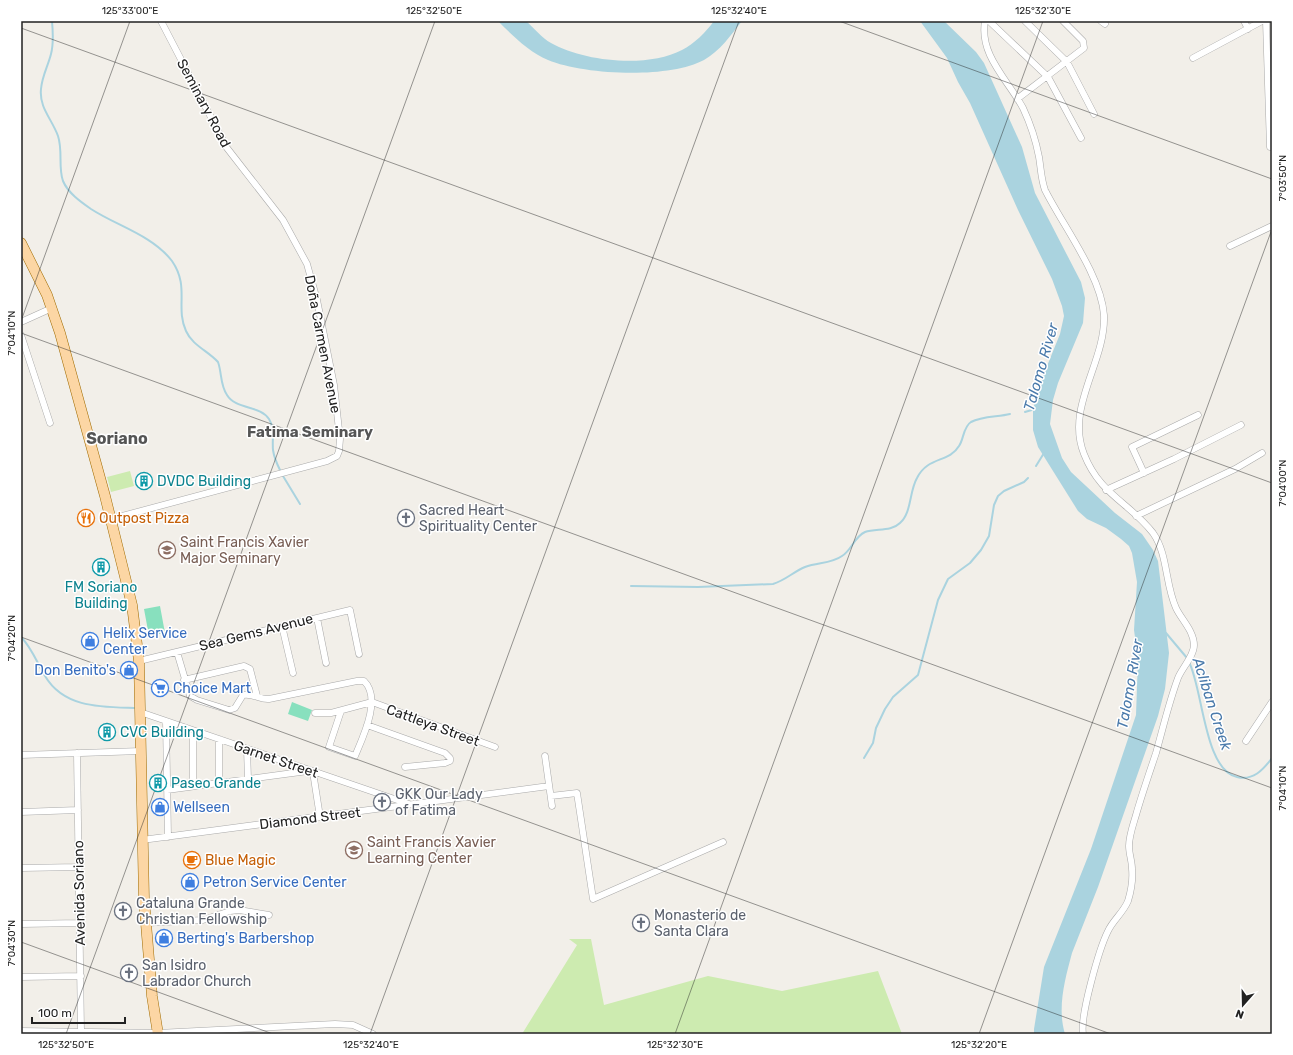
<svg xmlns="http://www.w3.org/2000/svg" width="1293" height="1055" font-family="Rubik,sans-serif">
<rect width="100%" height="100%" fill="#f2efe9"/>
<path fill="#cdebb0" d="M130,471L134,486L111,492L107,477Z
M569,939H591L604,1005L708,976L782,991L878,971L902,1034H522L577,945Z"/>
<path fill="#88e0be" d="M160,606L165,633L149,636L144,609Z
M292,702L312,710L308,721L288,714Z"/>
<path fill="#aad3df" d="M498,21H526C534,28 542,38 551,43C585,62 648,68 682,50C694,44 706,32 714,21H742C731,35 720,51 704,60C669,79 584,75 548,60C529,52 513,36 498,21Z
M920,21H944L976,52L984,63L1022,147L1035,193L1081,282L1085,298L1083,323L1058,383L1053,400L1050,424L1062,458L1071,472L1115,513L1142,534L1153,550L1158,561L1169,653L1165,689L1158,716L1098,887L1072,953C1065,979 1057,1008 1065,1034H1034V1029L1044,967L1091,849L1136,715L1138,659L1134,630L1137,582L1132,553L1129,546L1121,539L1106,528L1087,519L1078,511L1038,447L1033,430V409L1043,376L1060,334L1064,316L1062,306L1052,279L1018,210L970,103L958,82L947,58Z"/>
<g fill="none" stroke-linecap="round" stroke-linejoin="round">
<path stroke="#aad3df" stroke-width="2" d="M52,21C53,32 54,43 51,54C48,66 42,76 41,89C39,108 52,119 58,136C63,151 58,167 63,181C68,193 81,202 91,209C117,226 152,235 172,261C190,287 175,307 186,331C192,345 208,351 218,362C222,373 220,385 227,395C236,410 260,405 269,419C275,428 272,440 273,450C274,457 277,464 280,470
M1025,412L1035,409
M1036,466L1044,453
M283,476L300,504
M631,586L698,587L773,584C786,580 793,572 805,567C818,562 831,564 842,556C852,550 854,537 865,532C876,528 891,532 900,523C912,512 909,492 917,478C928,456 949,463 959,446C964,439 963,427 971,422C982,416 998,417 1010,414
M1166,633L1187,658
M21,637C32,648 37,663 45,676C64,708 101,707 134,708
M1189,662C1203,689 1204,770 1237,777C1253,781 1263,770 1272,758
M864,758L873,743L876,728L885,709L893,697L918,675L938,600L948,579L970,563L981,550L989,536L994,505L998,496L1004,491L1024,482L1028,478"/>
<g stroke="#a9a9a9" stroke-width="7">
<path id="minor" d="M985,21C979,55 1008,80 1023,108C1030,123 1036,141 1039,157C1041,169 1041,179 1045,190C1063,226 1101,275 1104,315C1106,362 1065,407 1084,454C1100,495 1129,502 1153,533C1168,554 1165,584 1176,608C1181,619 1194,631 1194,645C1194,656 1182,668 1178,678C1169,702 1163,728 1156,753C1149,774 1142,794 1136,815C1133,825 1129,836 1129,846C1129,854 1132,861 1132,869C1133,879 1131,891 1128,901C1123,913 1113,920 1108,931C1099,949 1080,1016 1083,1034
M989,21L1048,77L1081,138
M1025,21L1067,62L1094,114
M1101,21L1105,24
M1244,21L1248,29
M1266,21L1270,147
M1193,58L1262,21
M1017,99L1084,48L1083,41L1063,21
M1230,246L1272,226
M21,322L52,308
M21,335L50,423
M1144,473L1132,447L1198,415
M1106,490L1174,459L1241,425
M1136,516L1235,469L1262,453
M111,519L327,461L337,456L339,451L340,439L334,385L317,300L307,264L283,220L227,148L161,21
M317,618L326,663
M282,626L293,673
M177,652L190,696L197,700L229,710L235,708L243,695C253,693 260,700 269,699L357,681H364C382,698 363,737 355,756L329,747L341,711
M139,661L350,610L359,654
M184,680L244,666L250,669L257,696
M140,712L409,804
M315,713H331L372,702L495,747
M166,721L168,837
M367,725L445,753L450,758V761L445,763L405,767
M219,739V783
M1246,741L1272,702
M247,749L248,779
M77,753L81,1032
M21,755L141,751
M545,756L552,806
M313,772L320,817
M193,786V731
M167,790L308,771
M551,796L577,793L593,899L723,842
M21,812L78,810
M142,840L549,786
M21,868L79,867
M146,923L203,920L230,911L239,910L269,915
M21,924L80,923
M21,977L81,976
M21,1031L158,1033L335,1024L353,1025L373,1034"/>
</g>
<g stroke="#a06b00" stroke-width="11">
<path id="primary" d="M21,243L47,295L60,333L105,496L132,605L139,661L144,899L152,996L158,1034"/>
</g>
<use href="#minor" stroke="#fff" stroke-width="6"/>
<use href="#primary" stroke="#fcd6a4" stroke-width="10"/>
</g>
<path fill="none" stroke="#222" stroke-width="1" stroke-opacity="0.45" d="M839,21L1272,179M21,28L1272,483M21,321L130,21M21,333L1272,788M21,637L1111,1034M21,942L273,1034M66,1034L435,21M370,1034L739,21M675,1034L1043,21M979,1034L1272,229"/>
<defs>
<g id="building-ring" transform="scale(0.9)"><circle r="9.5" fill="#fff" stroke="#0f9aa8" stroke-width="1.5"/><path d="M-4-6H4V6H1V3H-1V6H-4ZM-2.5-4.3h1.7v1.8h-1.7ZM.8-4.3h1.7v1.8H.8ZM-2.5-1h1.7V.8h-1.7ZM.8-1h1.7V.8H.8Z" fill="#0f9aa8"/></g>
<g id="restaurant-ring" transform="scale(0.9)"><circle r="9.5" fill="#fff" stroke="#e8710a" stroke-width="1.5"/><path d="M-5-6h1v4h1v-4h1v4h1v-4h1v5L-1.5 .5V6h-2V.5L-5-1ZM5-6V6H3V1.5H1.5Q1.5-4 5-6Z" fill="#e8710a"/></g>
<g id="church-ring" transform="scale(0.9)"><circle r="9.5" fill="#fff" stroke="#6b7280" stroke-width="1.5"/><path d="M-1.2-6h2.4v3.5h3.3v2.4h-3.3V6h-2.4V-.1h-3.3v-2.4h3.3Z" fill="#6b7280"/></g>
<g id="university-ring" transform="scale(0.9)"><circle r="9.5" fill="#fff" stroke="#8d6e63" stroke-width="1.5"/><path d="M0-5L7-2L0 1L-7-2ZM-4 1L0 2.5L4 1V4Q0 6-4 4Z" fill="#8d6e63"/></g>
<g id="shop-ring" transform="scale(0.9)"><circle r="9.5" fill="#fff" stroke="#3f7fe0" stroke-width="1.5"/><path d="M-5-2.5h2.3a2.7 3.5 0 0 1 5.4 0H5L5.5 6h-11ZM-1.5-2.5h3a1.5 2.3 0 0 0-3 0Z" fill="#3f7fe0"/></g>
<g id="supermarket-ring" transform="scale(0.9)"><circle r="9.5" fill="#fff" stroke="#3f7fe0" stroke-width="1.5"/><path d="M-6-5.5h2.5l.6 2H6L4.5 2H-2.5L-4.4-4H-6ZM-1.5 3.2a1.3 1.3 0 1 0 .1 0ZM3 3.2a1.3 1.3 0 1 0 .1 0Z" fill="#3f7fe0"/></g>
<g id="school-ring" transform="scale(0.9)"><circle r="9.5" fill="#fff" stroke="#8d6e63" stroke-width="1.5"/><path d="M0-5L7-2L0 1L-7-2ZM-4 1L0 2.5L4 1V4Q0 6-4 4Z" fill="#8d6e63"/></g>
<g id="cafe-ring" transform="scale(0.9)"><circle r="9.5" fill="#fff" stroke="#e8710a" stroke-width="1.5"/><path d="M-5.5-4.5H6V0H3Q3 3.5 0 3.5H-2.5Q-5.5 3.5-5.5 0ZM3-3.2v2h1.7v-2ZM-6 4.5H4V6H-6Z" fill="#e8710a"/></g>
</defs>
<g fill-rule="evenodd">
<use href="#building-ring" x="144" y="481"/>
<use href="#restaurant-ring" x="86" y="518"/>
<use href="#church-ring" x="406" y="518"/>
<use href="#university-ring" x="167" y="550"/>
<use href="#building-ring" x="101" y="567"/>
<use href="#shop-ring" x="90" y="641"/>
<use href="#shop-ring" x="129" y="670"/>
<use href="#supermarket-ring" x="160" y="688"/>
<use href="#building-ring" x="107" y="732"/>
<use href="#building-ring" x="158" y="783"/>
<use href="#church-ring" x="382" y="802"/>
<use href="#shop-ring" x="160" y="807"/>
<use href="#school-ring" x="354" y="850"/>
<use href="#cafe-ring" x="192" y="860"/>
<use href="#shop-ring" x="190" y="882"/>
<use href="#church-ring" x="123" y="911"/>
<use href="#church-ring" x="641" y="923"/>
<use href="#shop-ring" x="164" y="938"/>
<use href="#church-ring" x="129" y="973"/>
</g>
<g text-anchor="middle" stroke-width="3" stroke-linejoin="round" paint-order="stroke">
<g font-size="14" fill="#222" stroke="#fff">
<text transform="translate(204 103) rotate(62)" y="5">Seminary Road</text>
<text transform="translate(323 344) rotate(79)" y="5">Doña Carmen Avenue</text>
<text transform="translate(256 632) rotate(-14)" y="5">Sea Gems Avenue</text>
<text transform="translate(433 725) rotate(20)" y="5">Cattleya Street</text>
<text transform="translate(276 759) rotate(19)" y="5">Garnet Street</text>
<text transform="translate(310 818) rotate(-7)" y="5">Diamond Street</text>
<text transform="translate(79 893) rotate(-91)" y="5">Avenida Soriano</text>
</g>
<g font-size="14" fill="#0d838f" stroke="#fff" text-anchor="start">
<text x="157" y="486">DVDC Building</text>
<text x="101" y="592" text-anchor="middle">FM Soriano<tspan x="101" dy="16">Building</tspan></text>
<text x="120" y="737">CVC Building</text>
<text x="171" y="788">Paseo Grande</text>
</g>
<g font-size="14" fill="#5b616d" stroke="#fff" text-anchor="start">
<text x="419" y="515">Sacred Heart<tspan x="419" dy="16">Spirituality Center</tspan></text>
<text x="395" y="799">GKK Our Lady<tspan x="395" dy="16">of Fatima</tspan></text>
<text x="136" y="908">Cataluna Grande<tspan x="136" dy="16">Christian Fellowship</tspan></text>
<text x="654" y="920">Monasterio de<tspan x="654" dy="16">Santa Clara</tspan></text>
<text x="142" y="970">San Isidro<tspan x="142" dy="16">Labrador Church</tspan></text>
</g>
<g font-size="14" fill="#c56008" stroke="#fff" text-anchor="start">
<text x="99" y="523">Outpost Pizza</text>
<text x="205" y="865">Blue Magic</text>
</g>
<g font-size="14" fill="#785e54" stroke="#fff" text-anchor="start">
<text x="180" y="547">Saint Francis Xavier<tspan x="180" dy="16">Major Seminary</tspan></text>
<text x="367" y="847">Saint Francis Xavier<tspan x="367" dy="16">Learning Center</tspan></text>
</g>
<g font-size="14" fill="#366cbe" stroke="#fff" text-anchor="start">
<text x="103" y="638">Helix Service<tspan x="103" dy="16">Center</tspan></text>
<text x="116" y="675" text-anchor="end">Don Benito's</text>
<text x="173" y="693">Choice Mart</text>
<text x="173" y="812">Wellseen</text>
<text x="203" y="887">Petron Service Center</text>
<text x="177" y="943">Berting's Barbershop</text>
</g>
<g font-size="15" font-style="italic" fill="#4a7aab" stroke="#fff">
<text transform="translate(1041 367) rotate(-74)" y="5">Talomo River</text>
<text transform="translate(1130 684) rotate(-80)" y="5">Talomo River</text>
<text transform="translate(1212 704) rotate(72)" y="5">Acliban Creek</text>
</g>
<g font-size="15" font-weight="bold" fill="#555" stroke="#fff">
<text x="310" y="437">Fatima Seminary</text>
</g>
<g font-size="16" font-weight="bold" fill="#555" stroke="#fff">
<text x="117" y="444">Soriano</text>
</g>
</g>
<rect width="1293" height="1055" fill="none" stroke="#ffffff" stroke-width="44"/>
<g transform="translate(1243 1005) rotate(200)" stroke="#ffffff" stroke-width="3" paint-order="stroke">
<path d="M0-3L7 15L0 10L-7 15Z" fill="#222222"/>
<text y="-6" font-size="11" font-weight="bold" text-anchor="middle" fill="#222222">N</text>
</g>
<path d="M32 1017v6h93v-6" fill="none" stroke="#222222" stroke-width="2"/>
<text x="38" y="1017" font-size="12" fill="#222222" stroke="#ffffff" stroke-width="3" paint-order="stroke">100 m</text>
<rect x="22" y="22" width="1249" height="1011" fill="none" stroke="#222" stroke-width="1.5"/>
<g font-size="10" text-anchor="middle" fill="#222">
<text x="130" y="14">125°33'00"E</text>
<text x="434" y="14">125°32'50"E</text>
<text x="739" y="14">125°32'40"E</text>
<text x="1043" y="14">125°32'30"E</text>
<text transform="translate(1282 178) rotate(-90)" y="4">7°03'50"N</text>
<text transform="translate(11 333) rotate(-90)" y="4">7°04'10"N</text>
<text transform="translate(1282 483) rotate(-90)" y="4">7°04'00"N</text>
<text transform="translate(11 638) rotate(-90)" y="4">7°04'20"N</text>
<text transform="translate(1282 788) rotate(-90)" y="4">7°04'10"N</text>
<text transform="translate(11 943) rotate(-90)" y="4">7°04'30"N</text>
<text x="66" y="1048">125°32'50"E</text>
<text x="371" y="1048">125°32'40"E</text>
<text x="675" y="1048">125°32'30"E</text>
<text x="979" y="1048">125°32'20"E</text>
</g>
</svg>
